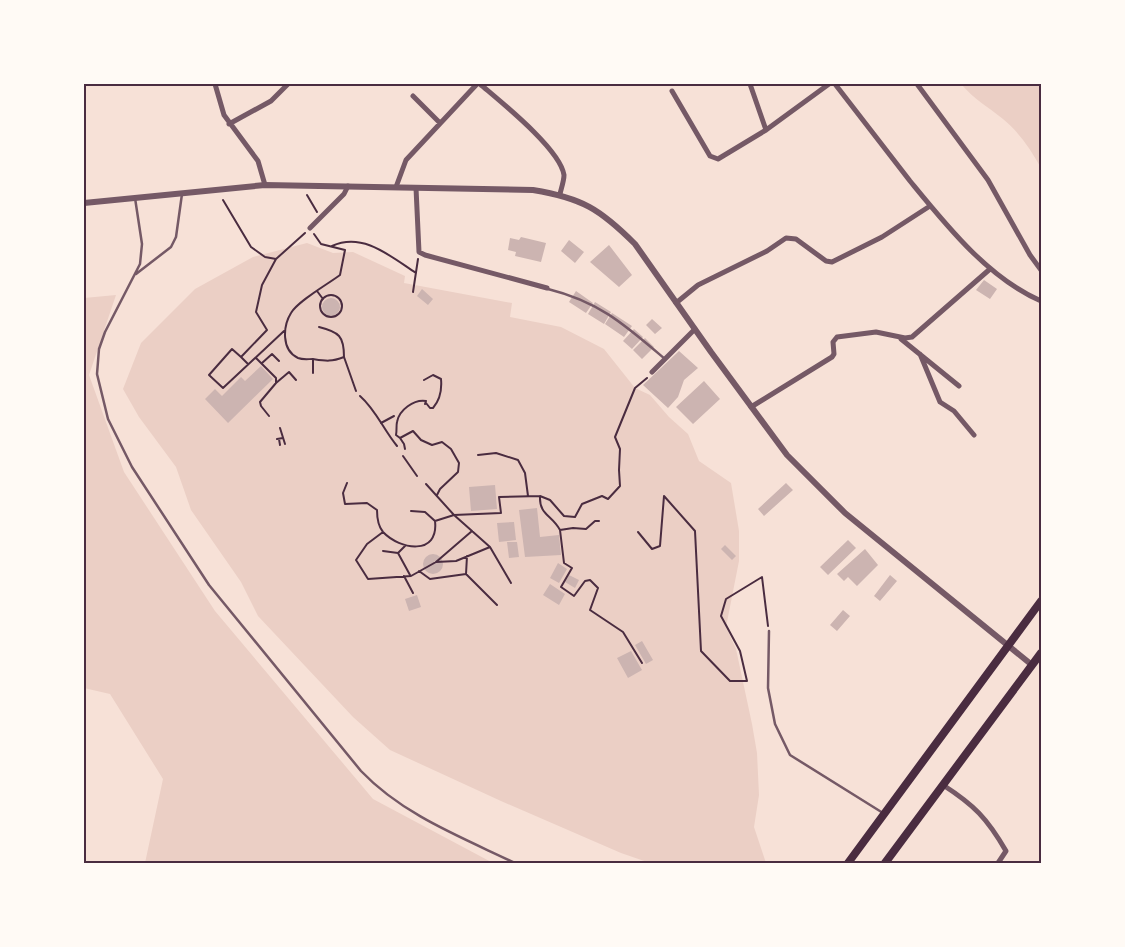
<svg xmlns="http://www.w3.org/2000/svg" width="1125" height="947" font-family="'Asap Condensed',sans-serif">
<rect width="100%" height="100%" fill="#f7e1d7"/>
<path fill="#ebcfc5" d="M961,84H1041V168C1031,150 1019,132 1003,119C987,106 975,100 961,84Z
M307,243L333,253L353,252L405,276L404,283L512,303L510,317L561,327L604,349L635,388L650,395L669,417L688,434L699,461L731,483L739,531V561L726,627L736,649L752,724L757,753L759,795L754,827L766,863H650L621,853L501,801L390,750L353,717L258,616L241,582L191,510L176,467L139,417L123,389L141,343L195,289L253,257Z
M116,295L89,375L124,472L215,611L373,799L493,863H145L163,779L110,694L84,688V298Z"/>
<path fill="#ccb4b1" d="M521,237L546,243L541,262L515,256L516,252L508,250L510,238L519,240Z
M569,240L584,252L575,263L561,251Z
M609,245L632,275L619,287L590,262Z
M984,280L997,289L990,299L976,290Z
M422,289L433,299L428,305L417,296Z
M576,291L593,303L586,313L569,302Z
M322 307a9 9 0 1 1 18 0a9 9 0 1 1-18 0Z
M595,302L611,312L604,324L588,314Z
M612,313L632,326L624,337L605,324Z
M652,319L662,328L655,334L646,325Z
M634,329L643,337L632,349L623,341Z
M645,338L654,347L642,359L633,350Z
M679,351L698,368L684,380L678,397L668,408L643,385Z
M261,366L273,379L228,423L205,399L215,389L222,396L241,377L245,381Z
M704,381L720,399L693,424L676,407Z
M786,483L793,490L764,516L758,509Z
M495,485L497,509L471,511L469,487Z
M537,508L540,537L559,535L561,555L525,557L519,510Z
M514,522L516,540L499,542L497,523Z
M848,540L856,548L828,575L820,567Z
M507,542H517L519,557L509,558Z
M725,545L736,556L732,560L721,549Z
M865,549L878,565L857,586L848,577L844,581L837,574Z
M423 564a10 10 0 1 1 20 0a10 10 0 1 1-20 0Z
M558,563L567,569L559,583L550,578Z
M569,575L579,580L575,588L565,582Z
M890,575L897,581L880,601L874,596Z
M550,584L565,594L559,605L543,595Z
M417,595L421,607L409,611L405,599Z
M843,610L850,616L837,631L830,625Z
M642,641L653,660L646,664L635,645Z
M631,651L642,670L628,678L617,658Z"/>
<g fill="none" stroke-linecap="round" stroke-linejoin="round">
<path stroke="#4a2c40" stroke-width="2" d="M307,195L317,212
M223,200L251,247L265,257L276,259
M314,234L321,244L345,250L340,275C328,284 298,301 291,313C283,326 281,350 298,358C303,360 308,359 313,359C326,361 331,362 344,357L356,391
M332,246C363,232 390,256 416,273
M317,291L323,299
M413,292L418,259
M320 306a11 11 0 1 1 22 0a11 11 0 1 1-22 0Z
M319,327C339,332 344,336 344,357
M241,357L232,349L209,375L223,388L284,331
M256,358L276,378V383L260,402L261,406L269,416
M262,363L272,354L279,361
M248,364L241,357L267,330L256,312L262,285L276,259L305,233
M313,373V359
M424,380L433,375L441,379C442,390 440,400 433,408H430L426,403L425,404L426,401C414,399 399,410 397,422C396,426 397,431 396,435L400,438L413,431L421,440L432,445L442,442L451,449L459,463L458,472L440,489L437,495
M276,383L289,372L296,380
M360,396C376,410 383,429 397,446
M381,423L394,416
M280,428L285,444
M400,438L404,444L405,449
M277,439L283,438
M279,439L280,445
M478,455L496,453L518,460L525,473L528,496
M403,456L417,476
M347,483L343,493L345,504L367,503L377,510C377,517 378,526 383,532C400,550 439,556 435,521L425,512L411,511
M426,484L454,515L490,547L511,583
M540,496C539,515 552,515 560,530L573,528L586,529L595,521H599
M435,521L454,515L501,513L499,497L540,496L550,500L564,516L575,517L582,504L602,496L608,499L620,486L619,470L620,449L615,437L635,388L647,378
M560,530L564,563L572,568L561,587L574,596L585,581L590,580L598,588L590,610L623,632L642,663
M383,532L367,544L356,560L368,579L411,576L436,562L456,561L490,547
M638,532L652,549L660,546L664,496L695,531L701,651L730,681H747L740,651L721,616L726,599L762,577L768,626
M405,546L398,553L410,575
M383,551L398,553
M436,562L472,531
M419,571L430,579L466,574L497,605
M466,574L467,556
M404,576L413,593"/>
<path stroke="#755966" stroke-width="2.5" d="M135,198L142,244L140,264L105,332L99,349L97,374L108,419L132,467L209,585L361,771C403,815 461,837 515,863
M136,274L171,247L176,237L182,194
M548,289C600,302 625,325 665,359
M769,631L768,688L775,724L790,755L883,813"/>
<path stroke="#755966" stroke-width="5" d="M215,84L224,115L258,161L265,185
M480,84C501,102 560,149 564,175C564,181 561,189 560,194
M750,84L766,130
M835,84C860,116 885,149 910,181C946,225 988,278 1041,301
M917,84L988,180L1030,255L1041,270
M672,91L710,156L718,159L766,130L829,84
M413,96L440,123
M229,124L271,101L288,84
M396,187L406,160L477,84
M416,188L419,252L425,255L547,288
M310,228L344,194L348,186
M676,303L698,285L767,251L786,238L796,239L826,261L832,262L882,237L930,206
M901,339L959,386
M920,354L940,402L954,411L974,435
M652,372L695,329
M751,407L832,357L834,354L833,342L837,337L876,332L905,338L912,337L990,269
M943,785C974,805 987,818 1006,851L998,863"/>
<path stroke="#755966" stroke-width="6" d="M84,203L265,185L533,190C582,198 600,209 635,244L711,352L787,455L845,513L1032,665"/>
<path stroke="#4a2c40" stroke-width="8" d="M848,863L1041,601
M885,863L1041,653"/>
</g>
<rect width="1125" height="947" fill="none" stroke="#fffaf5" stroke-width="170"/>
<rect x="85" y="85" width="955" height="777" fill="none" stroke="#4a2c40" stroke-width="2"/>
</svg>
